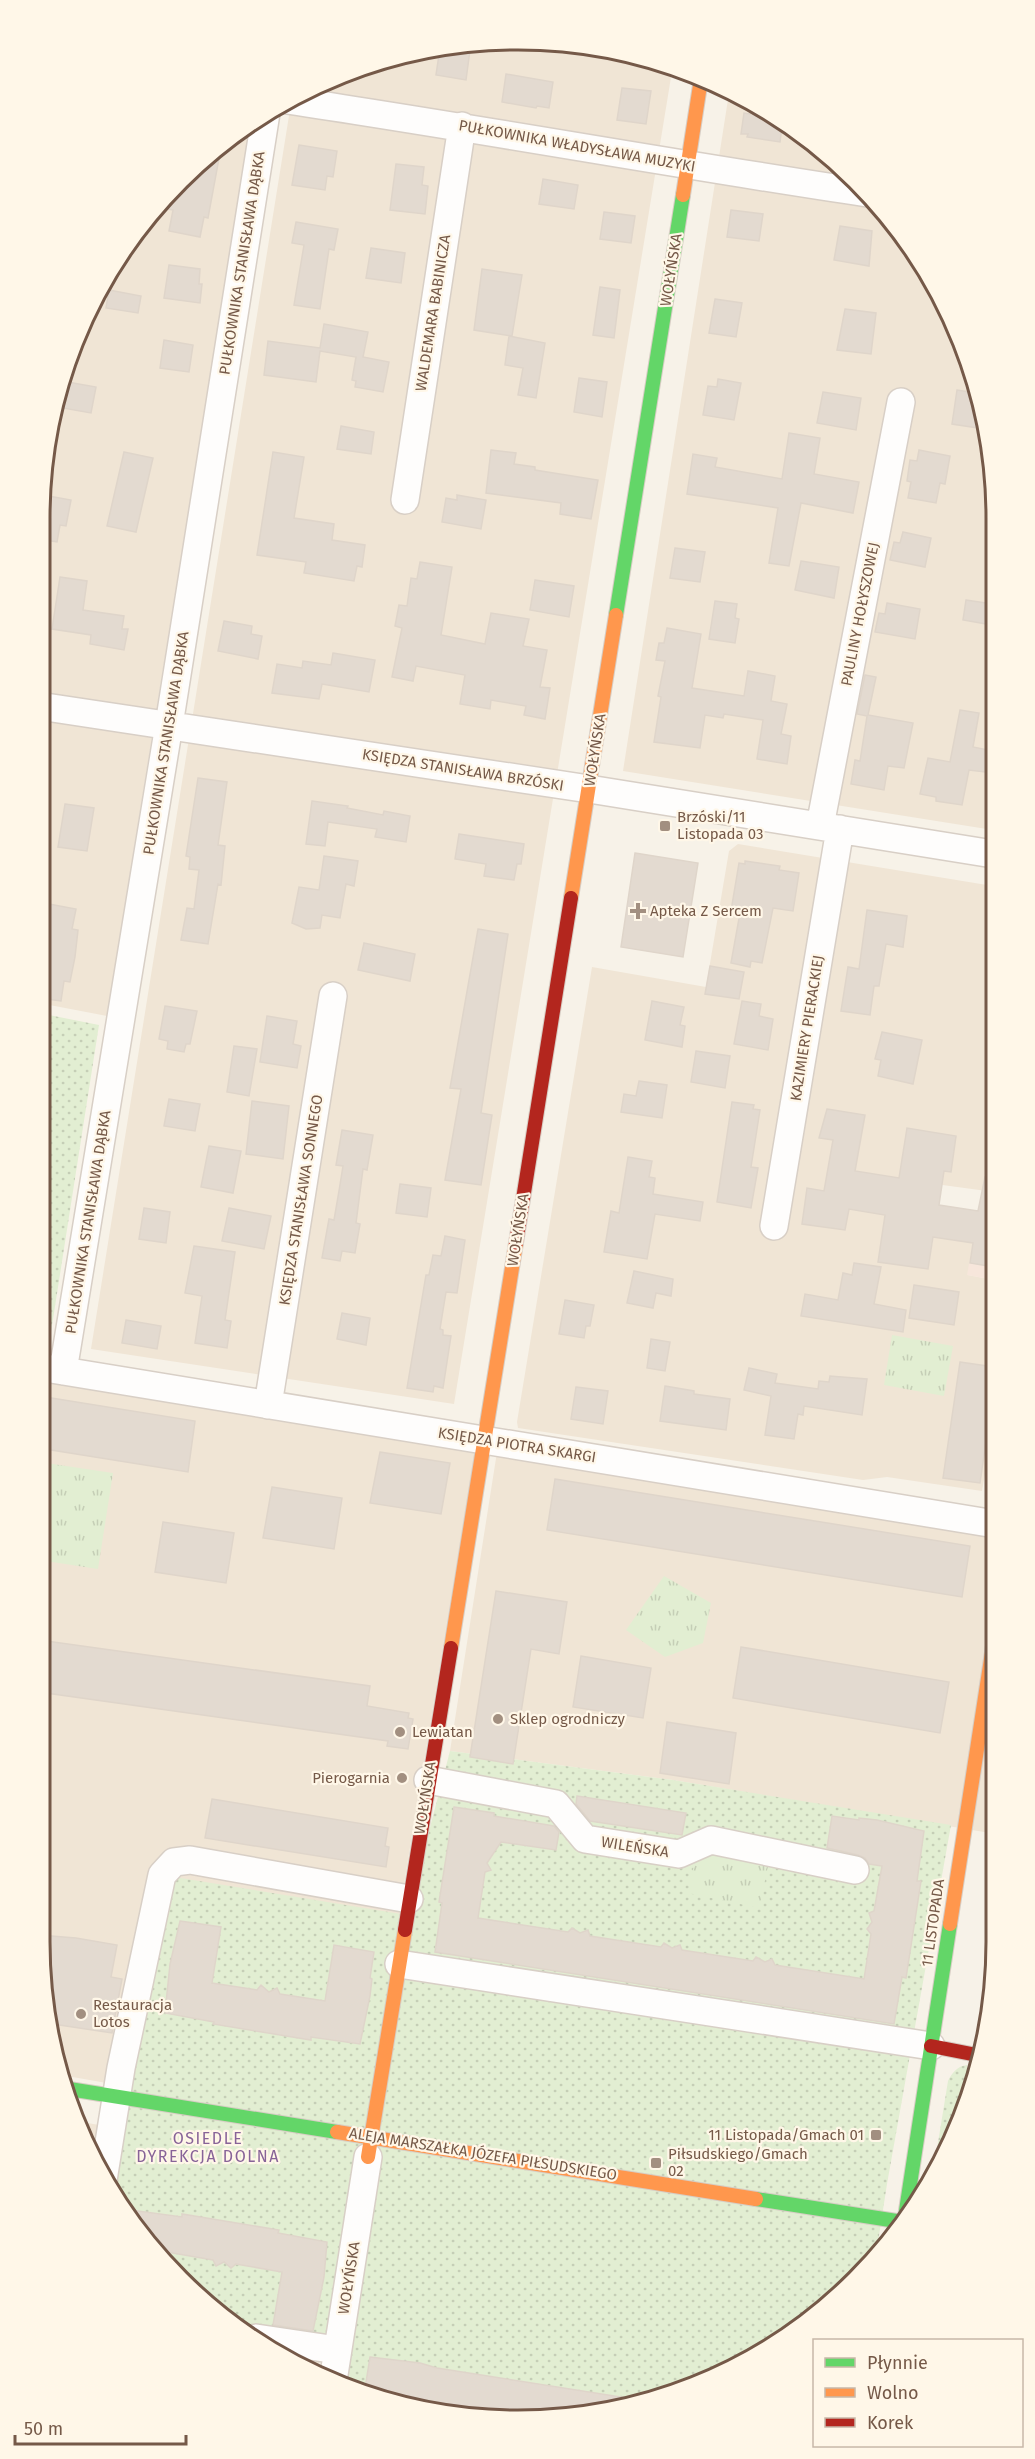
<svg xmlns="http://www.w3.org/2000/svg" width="1035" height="2459" font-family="'Fira Sans',sans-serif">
<defs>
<pattern id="grass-dots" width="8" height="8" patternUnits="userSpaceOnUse" patternTransform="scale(1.5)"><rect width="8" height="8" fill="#e2eed2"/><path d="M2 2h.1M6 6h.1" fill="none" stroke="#c5ceb6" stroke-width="1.8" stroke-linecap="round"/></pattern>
<pattern id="park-tufts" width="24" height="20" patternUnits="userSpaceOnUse" patternTransform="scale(1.5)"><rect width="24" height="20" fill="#e2eed2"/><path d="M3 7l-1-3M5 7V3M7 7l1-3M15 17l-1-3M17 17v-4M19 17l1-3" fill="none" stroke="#c5ceb6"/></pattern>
</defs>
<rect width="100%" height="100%" fill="#f7f2e8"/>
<path fill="#f0e5d5" d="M486,40L580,43L673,65L454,1404L91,1349L292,97L306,88L393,55Z
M729,93L784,120L877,202L959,334L992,455L993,830L623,771Z
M251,123L107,1016L39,1003V518L64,364L103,279L158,202L226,138Z
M738,844L993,886L994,1192L891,1178L878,1261L928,1269L939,1205L978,1211L968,1275L994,1280L995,1416L982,1491L887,1477L863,1480L518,1428L517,1422L592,967L706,987L729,851Z
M39,1380L475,1451L399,1914L118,2085L61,2075L39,1941Z
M497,1452L995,1534L996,1834L673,1780L450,1751Z
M76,2121L111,2127L103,2180Z
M256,2338L321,2348L318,2374L279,2356Z"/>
<path fill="#f7e6db" d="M979,1208L994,1210V1280L967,1275Z"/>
<path fill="url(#grass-dots)" d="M39,1013L99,1025L48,1351L39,1350Z
M450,1751L673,1780L951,1825L887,2184L876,2255L833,2301L757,2356L611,2411L455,2416L364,2395L333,2381L337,2350L256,2338L158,2257L103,2180L162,1875L407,1915Z
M967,2065V2087L964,2108L935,2161L948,2081C952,2073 957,2066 967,2065Z"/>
<path fill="url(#park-tufts)" d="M892,1335L953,1346L944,1396L884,1385Z
M39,1462L113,1473L98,1569L39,1560Z
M664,1576L711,1603L703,1643L665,1657L626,1630Z
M716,1850L769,1862L759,1908L688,1893L695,1860Z"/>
<path fill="#e3dad0" stroke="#dfd5ca" stroke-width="1.5" d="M468,43L467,50H470L466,80L436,75L440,48Z
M506,74L553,82L549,108L537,106L536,108L502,102Z
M622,88L651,91L646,124L617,120Z
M751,111L770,113L783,119L780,142L747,137L748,134H741L744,113L750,114Z
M222,142L208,218L204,217L200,237L169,231L173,210L167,209L171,189Z
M299,145L337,151L333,177L327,176L325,190L292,185Z
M396,164L424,167L422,185L428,186L425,214L390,210Z
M543,179L578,185L574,209L539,204Z
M731,210L763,214L759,241L727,237Z
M604,212L635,216L631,243L600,239Z
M296,222L338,229L334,250L329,249L320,309L294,305L304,245L292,243Z
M840,226L872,231L869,266L834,260Z
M371,248L405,253L401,283L366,278Z
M169,265L200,269L199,284H202L200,303L164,298Z
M482,269L522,275L512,336L474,330Z
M600,287L620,290L614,338L593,335Z
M109,290L141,296L138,313L106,308Z
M715,299L742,303L736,337L709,333Z
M845,309L876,313L871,354L837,350Z
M324,324L368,332L363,357L389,362L383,392L355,387L356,381L352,380L356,357L320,351L316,382L264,375L268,341L320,348Z
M509,336L545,343L536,398L518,395L523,368L505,365Z
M164,340L193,345L189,372L160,368Z
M579,378L607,382L602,417L574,412Z
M718,379L741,383L734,420L703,415L708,386L717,387Z
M62,381L96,387L91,413L57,407Z
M957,390L975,393L985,429L952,424Z
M823,392L861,398L856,430L817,423Z
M341,426L374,432L371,454L337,449Z
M789,433L820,438L814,474L859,482L853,513L801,503L789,566L769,563L778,508L687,494L693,454L717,458L715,467L782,479Z
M491,450L516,453L514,464L535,467V470L598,480L591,519L560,514L561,503L486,493Z
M919,450L950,456L945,484L940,483L936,503L908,498L911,482L907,481L910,460L917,461Z
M124,452L153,458L136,532L107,526Z
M273,452L304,457L294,518L334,524L332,540L365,545L362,567L357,566L354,581L304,573L306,562L257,555Z
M43,495L71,500L66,526L60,525L57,542L39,539V518Z
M457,495L486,500L481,529L442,522L446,498L457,500Z
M903,532L931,538L925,567L890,560L894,542L900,543Z
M675,548L705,552L700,582L670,578Z
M801,561L839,567L834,598L795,590Z
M420,562L452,567L441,635L485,644L491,613L529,619L523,646L547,650L540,687L550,688L545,719L524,715L526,706L491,700L490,709L460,704L465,675L416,666L413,681L392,677L402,628L395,626L399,605L407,606L411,578L417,579Z
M60,577L87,581L83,610L124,616L122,629H128L124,650L90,644L91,635L52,629Z
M535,580L574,586L569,617L530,610Z
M966,600L992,604V625L963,620Z
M715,601L737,604L735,618L739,619L735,643L709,639Z
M887,603L920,609L915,639L875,632L879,613L885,614Z
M224,621L252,626L251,634L262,636L258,659L218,651Z
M667,628L701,634L692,688L744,696L748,671L775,676L771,701L787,704L781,734L791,736L787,764L757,759L763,720L724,714L723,718L705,715L700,748L654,742L661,697L658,696L665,661L656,660L659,643H664Z
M333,653L375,660L369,692L322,684L319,699L272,693L277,664L302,668L303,661L331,665Z
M865,675L876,677L868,715L913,723L904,768L888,766L884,790L851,784L855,760L860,761L867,716L857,714Z
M960,710L979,713L973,747L993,751V773L969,770L962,805L936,801V797L920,794L928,758L950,762Z
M198,778L227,782L218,845L225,846L221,885L218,884L208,944L181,940L187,908L194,909L199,870L189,869L190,857L186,856Z
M312,801L348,806L347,808L383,815L384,811L410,816L406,842L375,837L377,829L328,822L325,846L306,844Z
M65,804L94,808L87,851L58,847Z
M459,834L524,844L521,864H517L514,880L484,876L486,864L455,859Z
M635,853L698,863L683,957L621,947Z
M324,856L358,861L354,886L346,884L340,918L322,915L320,928L306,929L292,923L299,887L319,890Z
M745,861L780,866L779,870L799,873L793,911L773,908L762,963L751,961L750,967L731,963L740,913L731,911L739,863L745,864Z
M49,904L76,909L72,929L78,930L75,957L70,982L64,981L61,1001L39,998V948L43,921H46Z
M867,910L907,916L903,947L886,944L879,986H874L870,1015L841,1011L848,967L859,969Z
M478,929L508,934L481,1113L492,1115L481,1185L445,1180L461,1089L450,1088Z
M364,943L415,954L410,981L358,970Z
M710,966L744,972L739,999L705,994Z
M652,1001L684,1007L680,1025L685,1026L682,1047L645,1040Z
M742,1001L761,1004L759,1016L773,1019L768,1050L734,1044Z
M165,1006L197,1011L190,1044H186L184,1052L167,1049L168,1041L159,1039Z
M267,1016L297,1021L293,1044L301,1046L297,1068L260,1062Z
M882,1032L922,1040L913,1084L878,1076L881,1060L875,1059Z
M234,1046L257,1049L249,1096L227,1092Z
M696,1051L730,1056L725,1088L691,1082Z
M639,1081L667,1085L662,1118L621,1112L624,1094L636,1096Z
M169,1099L200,1104L195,1131L164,1126Z
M252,1101L289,1106L283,1159L246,1154Z
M732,1102L754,1105L753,1109L760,1110L751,1167L758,1168L751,1208L717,1202Z
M827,1109L865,1115L855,1171L899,1178L907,1128L956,1136L951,1172L944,1171L939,1205L978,1211L985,1177L994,1178V1267L970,1263L973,1243L933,1237L928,1269L878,1262L885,1215L849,1209L845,1230L802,1224L807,1188L824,1191L833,1140L819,1138Z
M342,1130L373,1135L367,1170L363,1169L356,1223L360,1224L355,1253L342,1251L340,1261L322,1258L329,1219L334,1220L339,1191L343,1166L336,1165Z
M209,1146L241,1151L233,1193L201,1187Z
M628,1157L652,1161L649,1177L655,1178L653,1194L703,1202L700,1221L655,1214L647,1259L604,1252L611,1211L619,1213Z
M400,1184L431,1188L427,1217L396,1213Z
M144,1208L170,1212L166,1243L139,1239Z
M229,1208L271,1216L264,1249L222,1241Z
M445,1236L465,1240L457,1293L446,1292L440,1329L443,1330V1335L451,1336L443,1388L434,1386L433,1392L407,1388L426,1275H429L433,1255L441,1256Z
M194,1246L235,1252L225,1320L231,1321L227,1348L195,1343L202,1296L185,1293Z
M854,1263L881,1267L874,1304L906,1310L903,1332L801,1316L805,1294L838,1300L843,1273L852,1275Z
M634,1271L673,1279L671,1296L656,1293L653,1308L627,1303Z
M914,1285L959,1292L954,1325L909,1318Z
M565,1300L594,1305L590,1326H586L584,1338L559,1334Z
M342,1313L370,1318L366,1345L337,1339Z
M126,1320L161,1326L157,1349L122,1343Z
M651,1339L670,1342L665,1371L647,1368Z
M960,1362L994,1367V1386L980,1483L943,1478Z
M749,1368L777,1374L775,1383L818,1389L819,1381L829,1382L830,1376L867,1379L862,1415L804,1406L803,1415L798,1414L794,1439L765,1435L771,1396L744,1390Z
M665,1386L694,1391V1394L730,1399L726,1430L660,1421Z
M576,1387L608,1391L603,1424L571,1419Z
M39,1396L195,1421L188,1472L39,1448Z
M380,1452L450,1463L441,1514L370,1503Z
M555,1479L970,1546L962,1597L547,1530Z
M272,1487L342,1498L334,1549L263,1538Z
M163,1522L234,1533L226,1583L155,1572Z
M496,1591L567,1602L559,1654L531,1649L513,1764L470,1757Z
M39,1640L370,1686L367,1706L409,1713L408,1718L413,1719L408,1749L387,1746L388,1741L39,1692Z
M741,1647L949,1682L940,1733L733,1698Z
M581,1656L651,1668L643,1718L573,1707Z
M667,1722L736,1733L729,1784L660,1773Z
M577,1796L686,1813L682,1835L590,1821L576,1804Z
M212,1799L388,1828L385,1846L389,1847L386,1867L205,1838Z
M454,1807L494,1813V1816L554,1826L559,1832L556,1850L501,1842L487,1863L491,1870L485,1872L478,1918L568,1932L572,1928L580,1933L588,1930L590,1936L661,1947L664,1943L672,1948L680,1945L682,1950L753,1961L756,1957L765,1962L772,1959L775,1965L864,1979L871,1934L867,1929L872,1922L869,1913L874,1911L882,1866L869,1864L865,1858L858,1855L827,1848L832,1816L859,1820V1818L877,1820L924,1831L917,1881H921L906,1978L902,1977L894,2024L435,1952L442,1903L439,1902Z
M180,1921L221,1927L212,1983L257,1990L261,1985L269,1992L277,1988L280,1994L325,2001L334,1945L374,1952L370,1978L372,1979L370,1996L360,2044L311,2037V2040L213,2024L214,2022L165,2013L170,1964Z
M39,1935L76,1938L117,1945L111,1977L122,1979L112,2033L53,2024Z
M123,2209L182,2217V2214L279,2230L278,2233L327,2242L324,2277L313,2331L273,2325L282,2272L236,2264L231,2268L224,2262L216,2266L213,2260L167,2252L165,2263L158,2257Z
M370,2357L420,2363L437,2368L640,2400L611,2411L479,2415L399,2403L364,2395Z"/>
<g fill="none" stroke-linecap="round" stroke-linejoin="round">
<g stroke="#d8cfc6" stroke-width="30">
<path id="street" d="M287,100C481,129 673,164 867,193
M405,500L462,126
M39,706L589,789L993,854
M820,826L901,402
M774,1226L840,829
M39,1367L995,1524
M63,1371L169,725L266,113
M268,1405L333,996
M428,1780L556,1804L585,1839L679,1854L711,1840L855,1870
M399,1964L931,2046
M103,2180L121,2068L162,1875L174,1862L190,1860L409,1899
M256,2338L337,2350
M333,2381L368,2157"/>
</g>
<g stroke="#d7cdc4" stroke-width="16">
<path id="fast" d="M616,615L683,195
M63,2088L337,2132
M756,2199L903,2222
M905,2217L950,1924"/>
</g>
<g stroke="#d7cdc4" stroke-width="16">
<path id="slow" d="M683,195L701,79
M571,898L616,615
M451,1648L516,1243
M950,1924L995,1633
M337,2132L756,2199
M368,2157L405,1930"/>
</g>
<g stroke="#d7cdc4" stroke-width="16">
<path id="jam" d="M516,1243L571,898
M405,1930L451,1648
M931,2046L977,2055"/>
</g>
<use href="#street" stroke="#fefdfc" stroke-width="27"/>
<use href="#fast" stroke="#63d668" stroke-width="14"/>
<use href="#slow" stroke="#ff974d" stroke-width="14"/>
<use href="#jam" stroke="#b3261e" stroke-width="14"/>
</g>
<g fill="#a28f80" stroke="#fff7e8" stroke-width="2">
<rect x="659" y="820" width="12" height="12" rx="3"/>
<path d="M635 902h6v6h6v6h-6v6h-6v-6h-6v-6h6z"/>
<circle cx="498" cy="1719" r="6"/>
<circle cx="400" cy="1732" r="6"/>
<circle cx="402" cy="1778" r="6"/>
<circle cx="81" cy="2014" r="6"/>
<rect x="870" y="2129" width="12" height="12" rx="3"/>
<rect x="650" y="2157" width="12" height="12" rx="3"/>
</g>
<g text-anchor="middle" stroke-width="4.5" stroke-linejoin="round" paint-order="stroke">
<g font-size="15" fill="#755948" stroke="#fff7e8">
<text transform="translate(577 146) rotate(10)" y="5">PUŁKOWNIKA WŁADYSŁAWA MUZYKI</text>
<text transform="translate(242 263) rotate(-81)" y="5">PUŁKOWNIKA STANISŁAWA DĄBKA</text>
<text transform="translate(671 270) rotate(-81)" y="5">WOŁYŃSKA</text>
<text transform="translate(433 313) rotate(-81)" y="5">WALDEMARA BABINICZA</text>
<text transform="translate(860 614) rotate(-79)" y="5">PAULINY HOŁYSZOWEJ</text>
<text transform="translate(166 743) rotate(-81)" y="5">PUŁKOWNIKA STANISŁAWA DĄBKA</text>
<text transform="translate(595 750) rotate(-81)" y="5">WOŁYŃSKA</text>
<text transform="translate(463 770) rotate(9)" y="5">KSIĘDZA STANISŁAWA BRZÓSKI</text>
<text transform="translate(807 1028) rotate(-81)" y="5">KAZIMIERY PIERACKIEJ</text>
<text transform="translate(301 1200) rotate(-81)" y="5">KSIĘDZA STANISŁAWA SONNEGO</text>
<text transform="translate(88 1222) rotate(-81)" y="5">PUŁKOWNIKA STANISŁAWA DĄBKA</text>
<text transform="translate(518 1230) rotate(-81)" y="5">WOŁYŃSKA</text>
<text transform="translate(517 1445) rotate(9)" y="5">KSIĘDZA PIOTRA SKARGI</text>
<text transform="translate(425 1798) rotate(-81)" y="5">WOŁYŃSKA</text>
<text transform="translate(635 1847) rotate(9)" y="5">WILEŃSKA</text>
<text transform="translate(933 1923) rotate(-82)" y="5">11 LISTOPADA</text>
<text transform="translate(483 2154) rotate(9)" y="5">ALEJA MARSZAŁKA JÓZEFA PIŁSUDSKIEGO</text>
<text transform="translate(349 2278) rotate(-81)" y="5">WOŁYŃSKA</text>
</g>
<g font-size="15" fill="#755948" stroke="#fff7e8" text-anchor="start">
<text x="677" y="822">Brzóski/11<tspan x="677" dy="17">Listopada 03</tspan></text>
<text x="650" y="916">Apteka Z Sercem</text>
<text x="510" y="1724">Sklep ogrodniczy</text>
<text x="412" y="1737">Lewiatan</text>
<text x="390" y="1783" text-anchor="end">Pierogarnia</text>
<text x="93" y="2010">Restauracja<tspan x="93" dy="17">Lotos</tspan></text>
<text x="864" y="2140" text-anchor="end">11 Listopada/Gmach 01</text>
<text x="668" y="2159">Piłsudskiego/Gmach<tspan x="668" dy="17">02</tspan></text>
</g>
<g font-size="16" letter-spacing="1.5" fill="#876398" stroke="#fff7e8">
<text x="208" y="2144">OSIEDLE<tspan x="208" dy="18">DYREKCJA DOLNA</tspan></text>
</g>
</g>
<path d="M0 0H1035V2459H0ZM518 50H518A468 468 0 0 1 986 518V1942A468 468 0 0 1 518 2410H518A468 468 0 0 1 50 1942V518A468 468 0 0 1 518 50Z" fill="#fff7e8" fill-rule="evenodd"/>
<path fill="none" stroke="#755948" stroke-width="3" d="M518 50H518A468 468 0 0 1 986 518V1942A468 468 0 0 1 518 2410H518A468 468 0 0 1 50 1942V518A468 468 0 0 1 518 50Z"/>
<rect x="813" y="2339" width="210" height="108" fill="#fff7e8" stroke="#c8b8a8" stroke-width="1.5"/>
<rect x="825" y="2358" width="30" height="9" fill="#63d668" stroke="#c8b8a8" stroke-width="1.5"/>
<text x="867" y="2369" font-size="18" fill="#755948">Płynnie</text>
<rect x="825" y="2388" width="30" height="9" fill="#ff974d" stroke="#c8b8a8" stroke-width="1.5"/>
<text x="867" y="2399" font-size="18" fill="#755948">Wolno</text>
<rect x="825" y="2418" width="30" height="9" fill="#b3261e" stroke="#c8b8a8" stroke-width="1.5"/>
<text x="867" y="2429" font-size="18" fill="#755948">Korek</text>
<path d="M15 2435v9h171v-9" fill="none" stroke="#755948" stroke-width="3"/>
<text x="24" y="2435" font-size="18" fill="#755948" stroke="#fff7e8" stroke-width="4.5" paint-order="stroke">50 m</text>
</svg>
